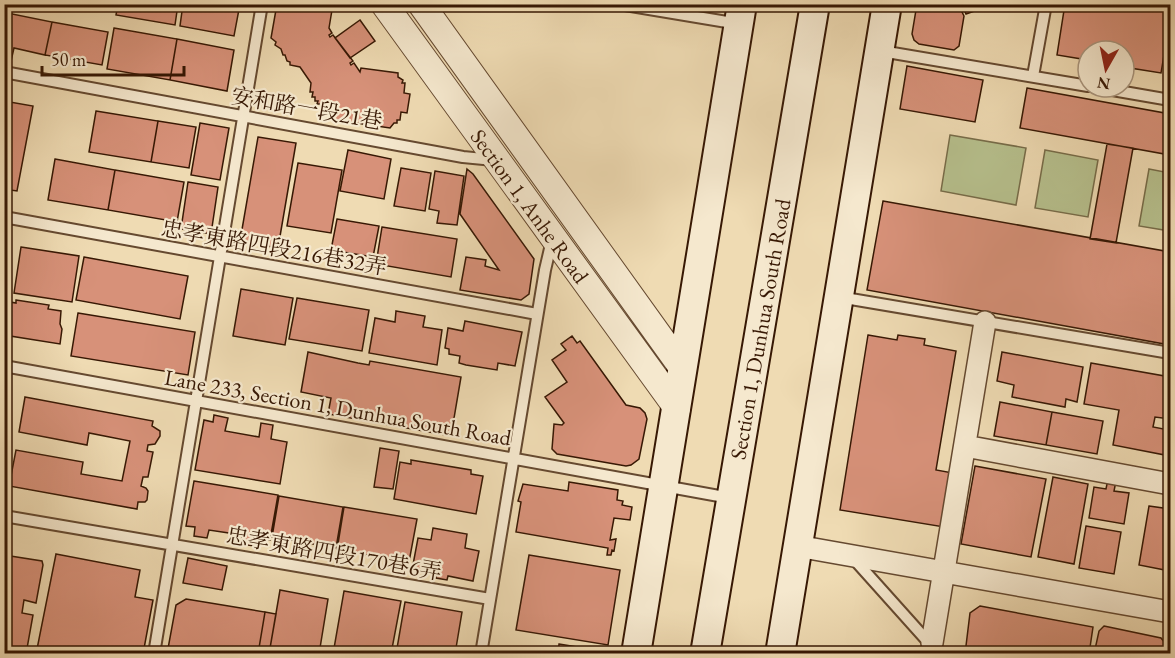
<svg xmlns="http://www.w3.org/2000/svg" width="1175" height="658" font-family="'EB Garamond','Noto Serif TC',serif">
<rect width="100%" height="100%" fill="#efdbb3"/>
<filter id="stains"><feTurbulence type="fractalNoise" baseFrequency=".00333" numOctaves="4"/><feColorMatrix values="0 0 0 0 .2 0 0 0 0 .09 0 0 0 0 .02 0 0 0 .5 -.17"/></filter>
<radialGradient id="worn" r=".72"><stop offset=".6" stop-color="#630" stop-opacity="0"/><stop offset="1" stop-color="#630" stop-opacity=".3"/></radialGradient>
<path fill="#b7c18e" stroke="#776c49" stroke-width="1.5" d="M950,135L1026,148L1016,205L941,191Z
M1045,150L1098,160L1088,217L1035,208Z
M1149,169L1170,173V231L1139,226Z"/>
<path fill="#d79179" stroke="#371804" stroke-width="1.5" d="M4,4H9L7,13L52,22L45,55L14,48L11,61L4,59Z
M118,4H178L175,25L116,15Z
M183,4H240L234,36L180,26Z
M277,4H333L329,28L332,33L329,35L330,37L333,35L353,61L350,63L351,65L354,63L360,72L361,68L398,73V77L403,80L402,83H405L404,93L410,94L407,113L401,112L400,120H397V123H394L390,128L329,119L327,113L324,112L320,104H317L318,101H315V97H312L313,92H310L311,83L300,67L290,65V62L287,61L285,55H283L281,49L275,45L276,42L271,38Z
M917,4H982L983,8L966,14L964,9L961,10L964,16L959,46L954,50L919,44L914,40L912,34Z
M987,4H1033L1029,11Z
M1065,4H1170V19L1161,73L1124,67V51H1088V60L1057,55Z
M360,20L375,41L350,58L335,38Z
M52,22L108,32L102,65L45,55Z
M114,28L177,39L170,80L107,69Z
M177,39L234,50L227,91L170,80Z
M907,66L983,80L975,122L900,109Z
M1027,88L1170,114V155L1020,128Z
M4,101L33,106L17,191L4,189Z
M96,111L158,121L151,162L89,152Z
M158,121L196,127L189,168L151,162Z
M200,123L229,128L220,180L191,175Z
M258,137L296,143L278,248L240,241Z
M1107,144L1133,148L1116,243L1090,239Z
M348,150L391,159L384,199L340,191Z
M55,159L115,170L108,210L48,200Z
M298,163L342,170L331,233L287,226Z
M401,168L431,173L425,211L394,206Z
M467,169L473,174L534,259L529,294L521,300L460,290L466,257L486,260L485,266L499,270L460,214Z
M115,170L184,182L177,222L108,210Z
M435,171L464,176L457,225L437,223L439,211L429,209Z
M188,182L218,187L211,234L181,229Z
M883,201L1170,252V345L867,290Z
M337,219L379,226L373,257L331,250Z
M382,227L457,239L451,277L376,264Z
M21,247L79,256L72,302L14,293Z
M84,257L188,276L180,319L76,300Z
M241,289L293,298L285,345L233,336Z
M297,298L369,310L362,351L289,339Z
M16,300L49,305L48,309L61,311L60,324L62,329L60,344L4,335V301L16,303Z
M396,311L425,316L423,327L442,330L437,365L369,353L375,318L395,322Z
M78,313L195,332L188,375L71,356Z
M465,321L522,332L515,366L498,363L497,370L466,365L459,363L460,356L449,354V349L445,348L448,328L463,331Z
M868,335L897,340L898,335L925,339L924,345L956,351L936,470L953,473L944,527L840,510Z
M572,336L577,343L580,341L626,405L640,408L645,413L647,419L639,459L631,465L626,466L557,454L552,449L554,424L562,425L564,423L545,397L567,382L552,360L566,350L561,344Z
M308,352L358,363L369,365L370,361L461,377L451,436L328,414L331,398L301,392Z
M1002,352L1083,367L1077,402L1066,399L1065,407L1012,397L1014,385L997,381Z
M1091,363L1170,377V419L1155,417L1153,427L1169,430L1165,455L1113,445L1119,410L1084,404Z
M25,397L153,421L152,426L160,431V436L155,444L148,445L147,451L153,452L148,477H143L141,486L146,488L148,491L147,500L145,502H138L137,509L9,486L16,450L83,462L81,474L122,481L130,441L89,433L87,445L19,432Z
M4,398L11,399L5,428H4Z
M1000,402L1052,412L1046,445L994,436Z
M1052,412L1103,421L1097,454L1046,445Z
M214,415L228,418L225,431L259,437L261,423L273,425L271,439L287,442L280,484L195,470L204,420L213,422Z
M380,448L399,451L393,489L374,487Z
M411,460L471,470V474L483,476L476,514L394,499L400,462L411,464Z
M975,466L1046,479L1031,557L961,544Z
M1053,477L1088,484L1074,564L1038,557Z
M1108,479L1116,481L1114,491L1129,493L1124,524L1089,518L1094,487L1106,489Z
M194,481L278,495L270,540L255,537L254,546L241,544L242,535L209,530L207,538L194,536L195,527L186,526Z
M569,482L618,490L617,500L623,501L622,505L632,507L630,520L614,518L610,540L616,539L614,551L612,550L611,555H607L608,548L516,532L521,502L518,501L523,484L568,491Z
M279,496L343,507L336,548L272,537Z
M1149,506L1170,509V571L1139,565Z
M344,507L417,519L409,562L337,550Z
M1086,526L1121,532L1114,574L1079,568Z
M433,528L467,534L465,548L479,551L473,581L448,576L447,580L436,578V575L412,570L418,538L431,540Z
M56,554L140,570L135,597L153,600L143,654H36Z
M4,555L42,561L43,565L36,603L24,600L22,613L33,615L26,654H4Z
M529,555L620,570L608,645L516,630Z
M188,558L227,566L222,590L183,583Z
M280,590L328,599L319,654H269Z
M344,591L401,601L391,654H333Z
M186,599L265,612L258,654H167L176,605Z
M405,602L462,612L455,654H396Z
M980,606L1093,627L1089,654H965L970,613Z
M265,612L276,614L269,654H258Z
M1104,626L1161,638L1165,643L1163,654H1094L1099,631Z
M559,644L607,652V654H558Z"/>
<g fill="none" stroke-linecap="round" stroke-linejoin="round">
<g stroke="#654930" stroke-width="14">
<path id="service" d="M619,4L739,24
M881,51L1088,86
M4,72L463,157L494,160
M1033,76L1046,4
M1095,87L1170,100
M4,217L537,314
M839,297L1170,353
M4,366L730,498
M4,516L490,599
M853,558L939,654
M154,654L262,4
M481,654L545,270L552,240"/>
</g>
<g stroke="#654930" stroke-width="24">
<path id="minor" d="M965,446L1170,484
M797,546L1170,612
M932,643L985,322"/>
</g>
<g stroke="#654930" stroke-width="28">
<path id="tertiary" d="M384,4L677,408
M421,4L683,369"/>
</g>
<g stroke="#371804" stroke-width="32">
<path id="secondary" d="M636,654L742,4
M705,654L815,4
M780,654L887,4"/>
</g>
<use href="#service" stroke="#f5e8ce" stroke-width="10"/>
<use href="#minor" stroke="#f5e8ce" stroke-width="21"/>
<use href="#tertiary" stroke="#f5e8ce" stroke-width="26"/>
<use href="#secondary" stroke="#f5e8ce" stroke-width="28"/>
</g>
<g text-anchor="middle" stroke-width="4.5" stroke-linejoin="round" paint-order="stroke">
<g font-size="22" fill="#371804" stroke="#f5e8ce">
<text transform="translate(307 108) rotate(10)" y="8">安和路一段21巷</text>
<text transform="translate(530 206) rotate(54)" y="8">Section 1, Anhe Road</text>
<text transform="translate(274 247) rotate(10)" y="8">忠孝東路四段216巷32弄</text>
<text transform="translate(760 329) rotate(-80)" y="8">Section 1, Dunhua South Road</text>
<text transform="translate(338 407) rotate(10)" y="8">Lane 233, Section 1, Dunhua South Road</text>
<text transform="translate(334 553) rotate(10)" y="8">忠孝東路四段170巷6弄</text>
</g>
</g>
<rect width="1175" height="658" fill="none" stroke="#efdbb3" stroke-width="24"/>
<rect x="6" y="6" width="1163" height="646" fill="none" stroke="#371804" stroke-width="3"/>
<rect x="12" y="12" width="1151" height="634" fill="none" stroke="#371804" stroke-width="1.5"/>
<g transform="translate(1106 69) rotate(189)"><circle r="28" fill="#f5e8ce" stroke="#a9957d" stroke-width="1.5"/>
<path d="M0-4.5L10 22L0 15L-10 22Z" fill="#8f2418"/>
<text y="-9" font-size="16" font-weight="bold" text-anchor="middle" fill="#371804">N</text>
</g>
<path d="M42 66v9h142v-9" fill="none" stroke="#371804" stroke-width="3"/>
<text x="51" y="66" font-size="18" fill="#371804" stroke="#f5e8ce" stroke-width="4.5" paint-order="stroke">50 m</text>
<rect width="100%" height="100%" filter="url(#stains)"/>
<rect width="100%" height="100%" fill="url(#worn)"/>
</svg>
